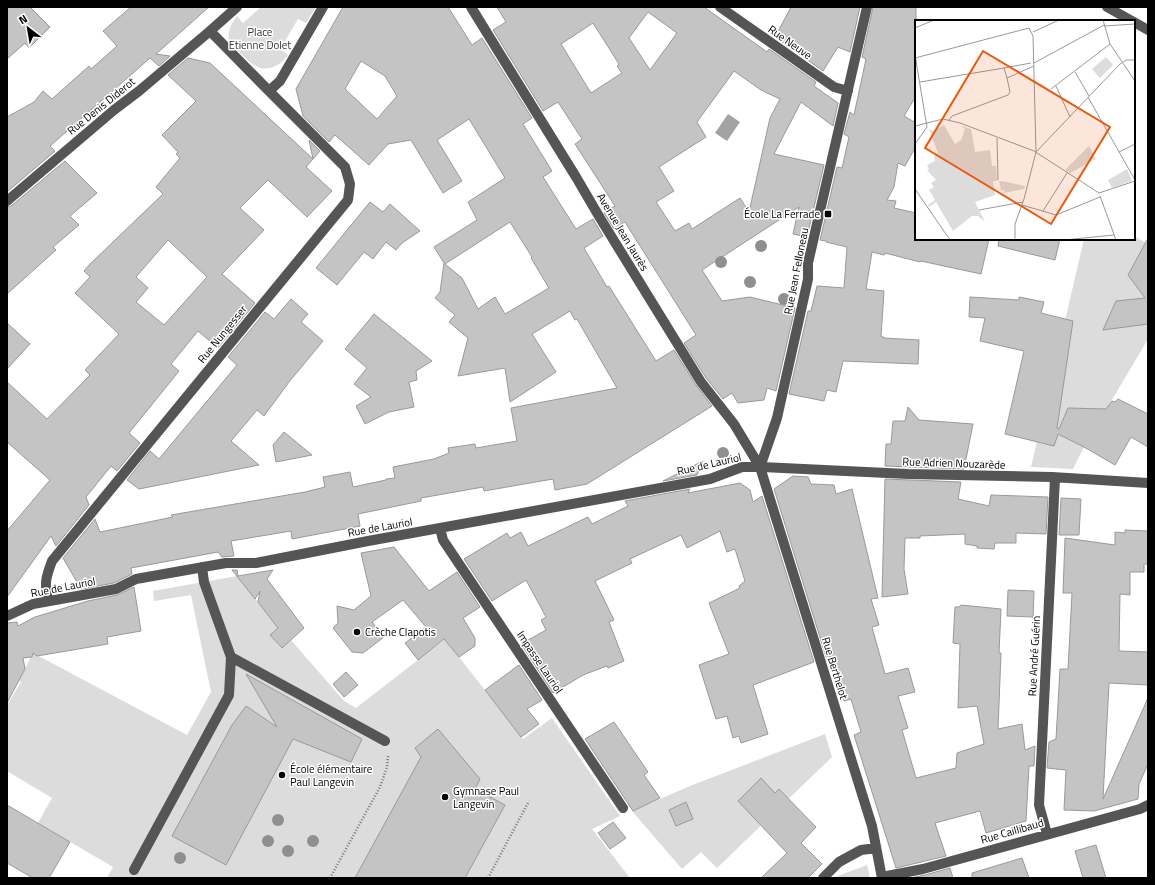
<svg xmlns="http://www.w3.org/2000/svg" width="1155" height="885" font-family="'Titillium Web',sans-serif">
<rect width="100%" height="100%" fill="#fff"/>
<path fill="#dcdcdc" d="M261,7H316L306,23L298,19L280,49L288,55C283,64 268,72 258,67C253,65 243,56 239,52C236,49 232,46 230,43C226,33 231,24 237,16L243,23Z
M1134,236L1148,244V339L1084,447L1073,469L1031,467L1084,239H1134Z
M237,576L279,627L270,635L281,648L291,640L344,701L356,708L445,639L523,739L552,718L620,816L592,829L630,878H107L113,867L38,823L52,798L7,771V705L21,682L19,680L33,653L187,735L211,692L191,595L154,601L153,591Z
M825,734L832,757L717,868L701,852L682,869L632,811L690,786Z
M867,865L870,878H832Z"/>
<path fill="#a3a3a3" d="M728,114L740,122L727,141L715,133Z"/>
<path fill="#c4c4c4" stroke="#999" fill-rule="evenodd" d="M7,7H30L50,27L29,48L25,43L7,59Z
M131,7H209L156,54L170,56L159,66L150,58L50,146L55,151L7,192V117L34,102L43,91L52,99L89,66L91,69L117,46L103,31Z
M343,7H448L472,45L482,38L532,118L523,124L552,171L543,177L576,229L593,219L603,236L584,248L607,287L609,286L656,361L674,350L696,385L712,406L587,484L555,490L553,479L484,491L483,487L421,498V501L358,514L360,526L292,539L291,531L231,541L234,556L222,557L218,552L131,568L132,574L114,583L81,589L63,558L95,519L100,532L173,517L171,515L305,492L325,487L323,477L350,472L353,487L386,480V479L395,478L393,467L434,459L449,453L448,448L475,444L476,448L517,441L511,408L617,388L577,319L575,320L570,311L532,334L556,372L510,402L505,368L458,376L468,338L449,322L455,315L435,298L440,292L444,263L434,247L477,220L468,202L505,178L469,119L437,140L462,181L443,193L411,140L388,144L369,165L335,135L329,142L303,116L296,89ZM361,61L385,76L397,96L377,119L345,89ZM510,222L532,257L531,258L549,288L505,314L495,297L478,309L462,278L445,264Z
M497,7H704L767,52L769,49L816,82L814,86L838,103L833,126L801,102L774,154L824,165L807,237L793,234L799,207L702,270L722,301L750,297L795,308L776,391L767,388L764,400L738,403L732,393L723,399L706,378L684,343L696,335L625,222L614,229L604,213L615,206L575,144L582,139L558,102L543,111L493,30L506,22ZM648,12L677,33L650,70L629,38ZM593,23L619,64L617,66L622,73L591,93L561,44ZM734,71L761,90L780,99L770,118L749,212L740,198L692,229L689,223L675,231L656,202L674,191L659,167L706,137L697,122Z
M791,7H860L850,52L838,47L823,71L775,37Z
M873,7H916V96L904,116L916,123V146L905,166L898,163L894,187L887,200L896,201L894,208L916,213V239H989L981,274L921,261L920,262L885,253L884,255L872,252L866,289L884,291L881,337H884V338L919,340L918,364L843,361L836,392L827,390L824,401L789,394L808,311H811L817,286L844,288L847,247L826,242V241L820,240L837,167L842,168L849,137L844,134L850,112L854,115L866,59L862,57Z
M188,58L210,63L313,159L306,167L332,191L307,217L268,180L240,208L264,230L222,274L255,303L218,348L198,331L171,364L179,371L129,433L140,443L117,471L111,466L86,497L89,505L56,546L51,536L7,597V531L50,480L7,442V382L47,419L90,375L85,370L119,334L75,293L90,277L84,271L90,264L163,194L156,187L180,158L176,154L178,152L162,135L196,101L168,75ZM168,240L207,277L164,325L136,302L148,288L136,277Z
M309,140L320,151L313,159Z
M65,161L97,193L70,216L79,225L53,247L56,250L7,294V207L11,206Z
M370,202L383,212L390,204L420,231L402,243L396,250L386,242L373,259L364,252L337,285L316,268Z
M1148,238V324L1103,330L1116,301L1145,298L1128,275Z
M999,239H1060L1055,260L998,246Z
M970,297L1019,300V297L1044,302L1041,313L1073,321L1057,428L1059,429L1068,408L1106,409L1112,401L1115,402L1118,399L1148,414V447L1131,437L1115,465L1084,447L1058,434L1054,446L1005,434L1024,351L980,341L985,318L969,317Z
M291,299L308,314L301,322L323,341L289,382L264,416L257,410L231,441L259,465L139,489L127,480L150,451L159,459L237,365L228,357L265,312L274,319Z
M374,314L432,361L416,371L417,380L409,382L414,407L389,412L365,424L356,406L371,397L354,384L367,368L345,349Z
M7,323L30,344L7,369Z
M908,407L919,420L973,424L964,469L885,466L886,444H891L893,421H905Z
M284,432L312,455L276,462L273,445Z
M703,461L697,475L663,481Z
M793,476L808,477L811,484L834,485L836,494L852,489L878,598L871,599L879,625L872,627L885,674L908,668L915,692L898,696L908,728L902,730L916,778L956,768L957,753L984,744L977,706L958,708L960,644L953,643L955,607H959L961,605L1001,609L999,653H1001L998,729L1022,724L1025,750L1035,746L1034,766H1029L1026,821L986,833L980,811L935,823L946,856L896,868L854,735L861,732L851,699L844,701L830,656L826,657L774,489Z
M885,479L961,482L958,499L989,506L991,495L1048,497L1046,534L1016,533V543H995L994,549L977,548V546L965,544V534L920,536V538H905L904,569L908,594L882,597Z
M740,483L750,490L753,502L762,496L814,662L753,685L768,734L741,743L739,736L733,738L727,716L716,719L699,665L729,654L709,603L740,588L739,586L745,581L735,549L727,552L720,531L687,548L681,535L630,559L632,563L595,581L614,620L609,622L624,661L608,668L607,666L583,675L553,693L521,644L546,630L541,620L546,617L526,580L492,601L464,559L507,533L510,538L521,532L528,546L588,517L592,524L628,506L625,501L690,489L688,493Z
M1061,498L1081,499L1079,535H1059Z
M1125,530L1148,531V564H1144V572H1130V595L1120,594L1119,651L1148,652V685L1109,683L1103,799L1148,698V764L1139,784L1138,799L1094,811L1064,810L1066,770L1047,768L1049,742L1056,739L1060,669H1068L1072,593H1063L1065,538L1115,545V532L1125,533Z
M394,547L429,591L457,572L480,607L463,618L475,638V646L459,657L444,639L418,660L405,643L426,627L403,600L372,622L384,637L363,653L352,652L333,628L338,623L337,606L354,610L371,596L361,553Z
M232,570H237L238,576L273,570L267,579L304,628L282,648L270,635L278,628L258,602L260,591L255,599Z
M134,587L141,631L107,637L108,644L37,656L33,653L32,657L23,658L25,669L7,703V623L17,622L18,626L35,617L88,601L117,595Z
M1008,590L1034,591L1033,617L1007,616Z
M519,665L542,700L527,709L539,724L521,737L485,690Z
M346,672L358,685L344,697L333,684Z
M246,674L362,739L351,762L293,739L226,865L172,836L232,725L246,706L277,727Z
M614,722L648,772L644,775L660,798L633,811L585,739Z
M438,729L480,779L475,789L505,805L465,878H355L421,757L415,748Z
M761,778L775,793L779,789L816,827L801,843L822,864L808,878H761L787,853L738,801Z
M686,802L693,819L676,826L669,810Z
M7,805L70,842L49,878H33L7,863Z
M613,822L626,838L610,849L598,833Z
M1096,845L1106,878H1083L1075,851Z
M1022,858L1029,878H972V873Z
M950,868L953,878H911L925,875Z"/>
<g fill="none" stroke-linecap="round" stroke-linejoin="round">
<path stroke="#777" stroke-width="2.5" stroke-dasharray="1 2" stroke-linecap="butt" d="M330,878L380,787L387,767L388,756
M488,878L529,801"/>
<path stroke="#555" stroke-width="10" d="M237,7L210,31L269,91L280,81L323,7
M471,7L576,177L600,218L701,382L734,424L760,467L872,826L882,878
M720,7L834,87L848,91
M1107,7L1132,21
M1134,22L1148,30
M7,201L114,110L139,91L210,31
M760,467L777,418L808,279V263L867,7
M440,528L443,540L623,808
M202,567L204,582L231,657L385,741
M48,600C44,583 46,577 52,561L348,200L350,184L345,167L269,91
M7,616L33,604L116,589L136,579L226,563H256L368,541L710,479L742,467H760L908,474L1052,477L1148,483
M1047,834L1039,805L1055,478
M134,870L229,695L231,657
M882,877L923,869L1140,809L1148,805
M823,878L839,862L861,850L876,848"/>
</g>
<g fill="#8f8f8f">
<circle cx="761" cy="246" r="6"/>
<circle cx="721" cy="262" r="6"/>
<circle cx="750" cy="282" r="6"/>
<circle cx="784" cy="299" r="6"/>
<circle cx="723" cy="453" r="6"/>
<circle cx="278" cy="820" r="6"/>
<circle cx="268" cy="841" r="6"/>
<circle cx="313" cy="841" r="6"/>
<circle cx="288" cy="851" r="6"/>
<circle cx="180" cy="858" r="6"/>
</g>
<g fill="#000" stroke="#fff" stroke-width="1.5">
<rect x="824" y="210" width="8" height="8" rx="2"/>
<circle cx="357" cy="632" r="4"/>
<circle cx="282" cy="775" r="4"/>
<circle cx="445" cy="797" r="4"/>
</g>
<g text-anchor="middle" stroke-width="3" stroke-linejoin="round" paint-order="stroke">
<g font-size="11" fill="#333" stroke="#fff">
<text x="260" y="36">Place<tspan x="260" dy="13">Etienne Dolet</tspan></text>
</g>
<g font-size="11" fill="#000" stroke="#fff">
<text transform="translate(790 42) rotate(35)" y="4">Rue Neuve</text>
<text transform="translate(101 106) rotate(-39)" y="4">Rue Denis Diderot</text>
<text transform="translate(623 232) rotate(59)" y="4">Avenue Jean Jaurès</text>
<text transform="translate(796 271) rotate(-79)" y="4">Rue Jean Felloneau</text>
<text transform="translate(222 334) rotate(-51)" y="4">Rue Nungesser</text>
<text transform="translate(954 463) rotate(2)" y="4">Rue Adrien Nouzarède</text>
<text transform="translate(709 464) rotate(-13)" y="4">Rue de Lauriol</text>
<text transform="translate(380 527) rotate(-10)" y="4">Rue de Lauriol</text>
<text transform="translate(63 587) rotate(-11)" y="4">Rue de Lauriol</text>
<text transform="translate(1034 656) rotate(-87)" y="4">Rue André Guérin</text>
<text transform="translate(540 662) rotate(56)" y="4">Impasse Lauriol</text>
<text transform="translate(835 668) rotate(73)" y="4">Rue Berthelot</text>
<text transform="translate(1012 831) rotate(-16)" y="4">Rue Caillibaud</text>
</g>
<g font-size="11" fill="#000" stroke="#fff" text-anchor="start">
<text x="820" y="218" text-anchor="end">École La Ferrade</text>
<text x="365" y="636">Crèche Clapotis</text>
<text x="290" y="773">École élémentaire<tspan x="290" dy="13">Paul Langevin</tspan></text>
<text x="453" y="795">Gymnase Paul<tspan x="453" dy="13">Langevin</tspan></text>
</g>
</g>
<g transform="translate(915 20)">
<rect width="220" height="220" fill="#fff"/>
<path d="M191,37L198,45L185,58L177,49ZM29,105L40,124L46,120L50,109L46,106L56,109L60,132L75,130L77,146H81L82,161H78L80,175L60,182L70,202L63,196H57L38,211L21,182L14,187L13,185L20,180L14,170L19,167L16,163L21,160L12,150L14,149L12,145L20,141L19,136L23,133L14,109L18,111ZM174,126L181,139L155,153L150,150ZM212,149L217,161L197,168L193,160ZM84,161L92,162L110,166L109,169L89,173V170L86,171Z" fill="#dcdcdc"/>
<path fill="none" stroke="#999" stroke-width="1" d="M188,0L195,24L220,61M189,6L220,4M0,8L19,0M118,12L144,0M0,35L12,107L0,124M0,38L114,8M116,43L89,48L92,58L119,46M119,43L189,5M160,52L174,76M5,62L89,48M141,66L155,97M136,69L195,24M173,77L220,160M34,100L37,96L93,75L95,72L92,58M0,106L28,99L45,103L119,131L184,173L220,161M82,118L83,160M121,132L205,44L211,40H220M204,132L220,124M0,169L35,220M185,176L201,220M107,185L141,195L185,177M64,190L108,182M128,191L152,153M100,220V204L109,179L121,132L118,16L114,8M149,220L199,215"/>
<path fill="#e8590c" fill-opacity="0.15" stroke="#e8590c" stroke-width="2" d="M68,31L195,107L136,204L10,128Z"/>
<rect width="220" height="220" fill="none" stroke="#000" stroke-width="2"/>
</g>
<rect width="1155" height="885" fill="none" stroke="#000000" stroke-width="16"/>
<g transform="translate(28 28) rotate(329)" stroke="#ffffff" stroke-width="3" paint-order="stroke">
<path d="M0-3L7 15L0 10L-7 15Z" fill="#000000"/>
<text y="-6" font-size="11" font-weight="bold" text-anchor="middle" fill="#000000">N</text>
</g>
</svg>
